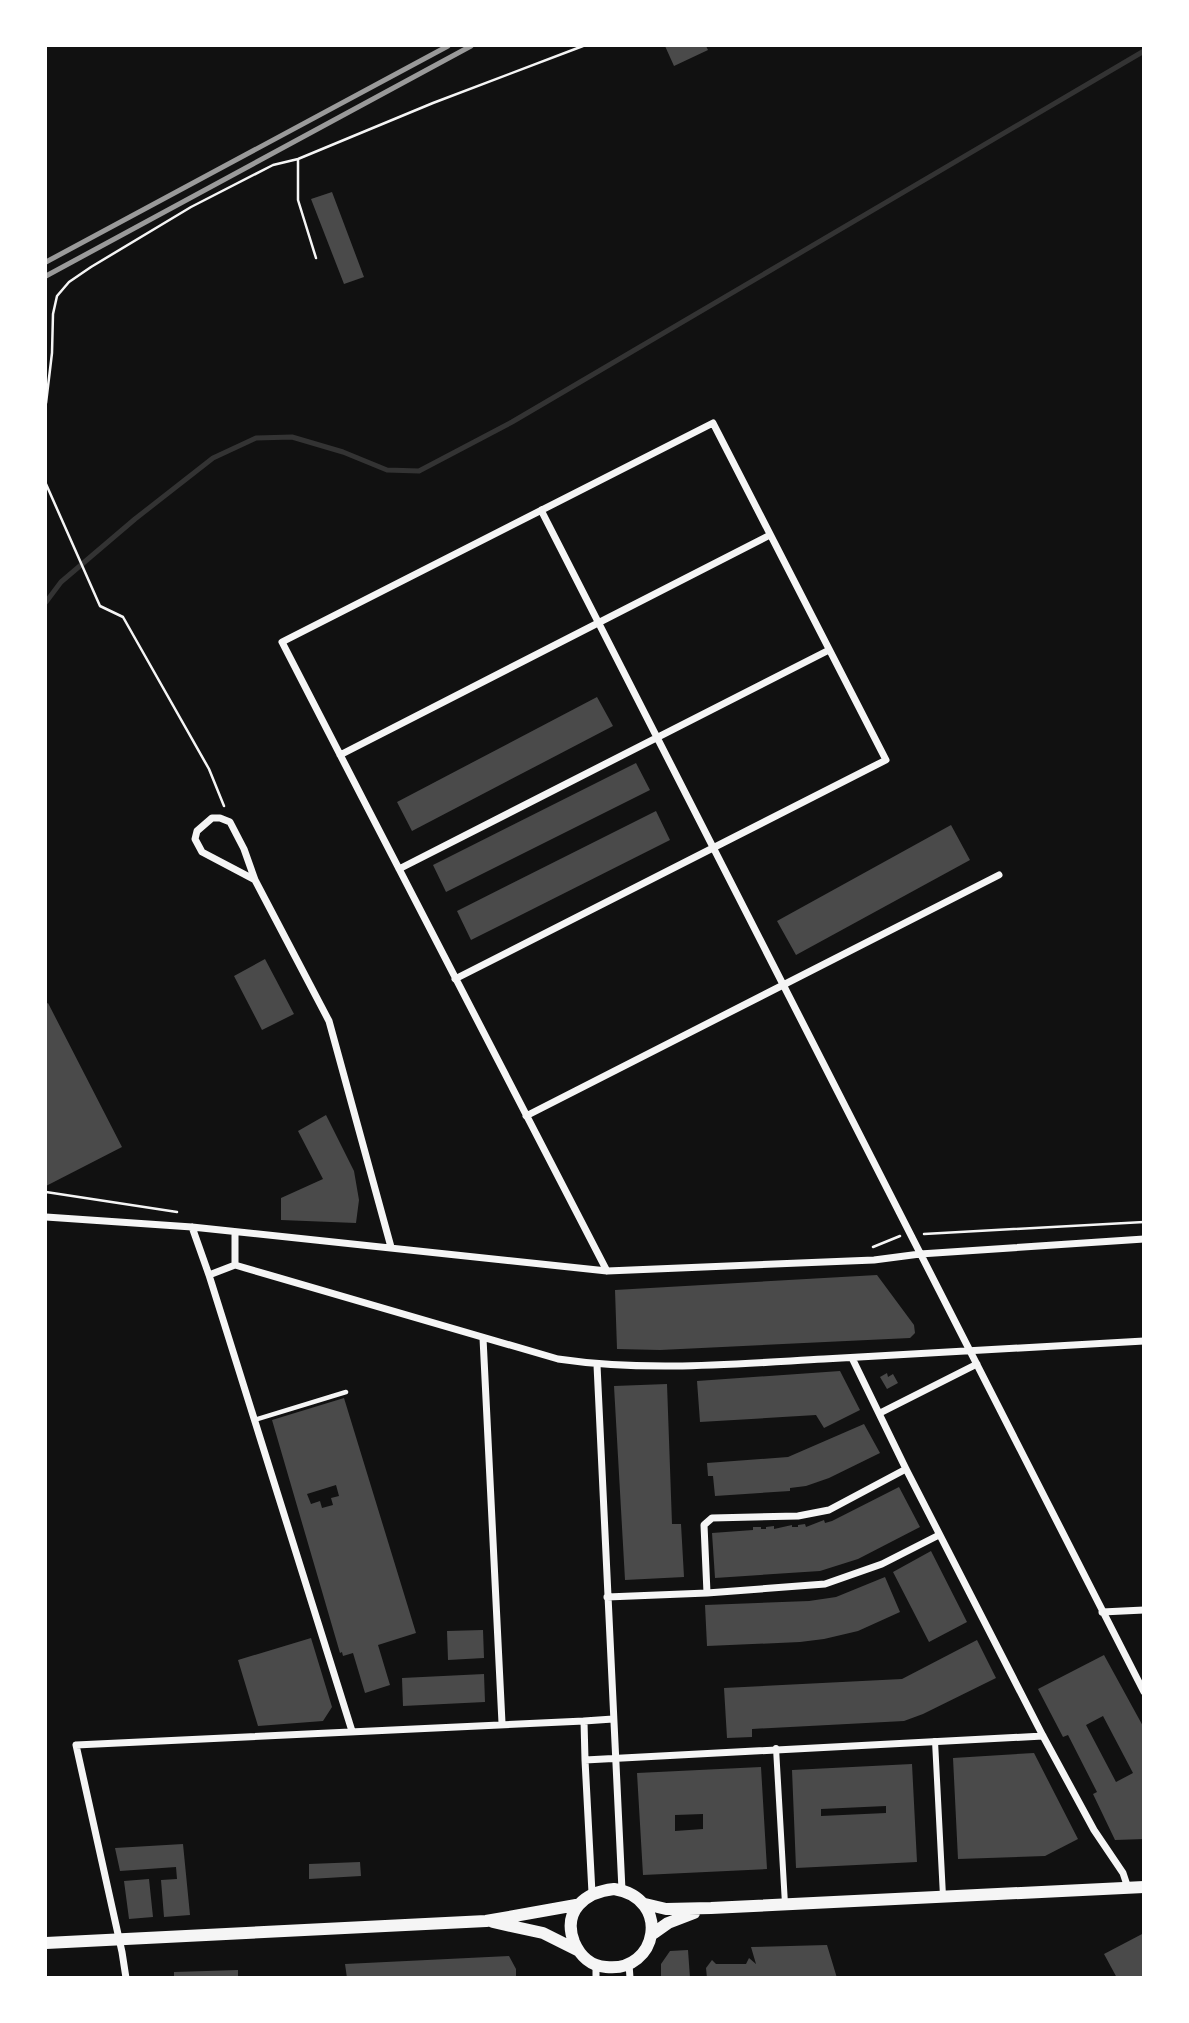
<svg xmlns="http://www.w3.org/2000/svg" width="1189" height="2023" font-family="'Source Serif 4',serif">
<rect width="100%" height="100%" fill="#111"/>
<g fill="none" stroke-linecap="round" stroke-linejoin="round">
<path stroke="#333" stroke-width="5" d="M46,602L61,582L135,519L213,458L256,438L292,437L343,452L387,470L419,471L512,422L1144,51"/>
</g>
<path fill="#4a4a4a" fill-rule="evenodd" d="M665,46H706L708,50L674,66Z
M332,192L364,277L344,284L311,199Z
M597,697L613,726L412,831L397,802Z
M636,763L650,790L446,892L433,865Z
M656,811L670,840L471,940L457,911Z
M951,825L970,860L796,955L777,921Z
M265,959L294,1014L262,1030L234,976Z
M48,1003L122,1147L46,1186V1004Z
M326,1115L354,1171L359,1200L356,1223L281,1220V1198L323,1179L298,1131Z
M877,1275L914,1325L915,1333L910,1338L660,1350L617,1349L615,1290Z
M840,1371L860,1410L824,1428L816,1415L700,1422L697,1381Z
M887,1373L888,1377L893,1374L898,1383L887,1389L880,1377Z
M667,1384L672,1524H681L684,1577L625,1580L614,1386Z
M344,1398L416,1633L378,1645L390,1685L365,1693L353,1653L343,1656L342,1652L340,1653L272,1420ZM336,1485L339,1496L331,1498L333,1505L322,1508L320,1501L311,1504L307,1494Z
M864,1424L880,1453L829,1478L806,1486L790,1488V1491L715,1496L713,1476H708L707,1463L788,1457Z
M899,1487L920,1527L858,1559L820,1571L715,1578L712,1533L753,1530V1527H761V1529H766V1527L774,1526V1529L792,1525V1527H798V1525L805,1524L806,1527L824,1520L825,1523L832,1521Z
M931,1551L967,1622L929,1642L893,1572Z
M885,1577L900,1612L858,1631L824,1639L800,1642L707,1646L705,1605L809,1601L836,1597Z
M483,1630L484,1658L448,1660L447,1631Z
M311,1638L332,1707L323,1721L258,1726L238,1660Z
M977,1640L996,1678L923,1714L904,1721L752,1729V1737L727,1738L724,1688L902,1679Z
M1104,1655L1144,1728V1839L1115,1840L1093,1794L1097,1792L1068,1735L1063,1737L1038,1689ZM1103,1716L1133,1773L1116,1782L1086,1725Z
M484,1674L485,1702L403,1706L402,1678Z
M1034,1753L1078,1839L1045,1856L958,1859L953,1758Z
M912,1764L917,1862L796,1868L792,1770ZM886,1806V1813L821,1816V1809Z
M761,1767L767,1869L643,1875L637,1773ZM675,1815L703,1814V1829L675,1831Z
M183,1844L190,1915L164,1917L161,1880L177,1879L176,1867L120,1871L115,1848Z
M360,1862L361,1876L309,1879V1864Z
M149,1879L153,1917L129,1919L124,1881Z
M1144,1933V1978H1117L1104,1954Z
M827,1945L837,1978H707L706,1968L712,1960L716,1964H746L749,1958L756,1964L751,1947Z
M688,1950L690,1978H661V1964L670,1951Z
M509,1956L516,1969V1978H347L345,1964Z
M238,1970V1978H174V1972Z"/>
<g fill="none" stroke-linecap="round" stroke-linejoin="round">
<path stroke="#f5f5f5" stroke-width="2.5" d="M298,159V200L316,258
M46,403L52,353L53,314L57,296L69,282L91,267L191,207L273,165L298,159L433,103L583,46
M46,484L100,606L123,617L209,769L224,806
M46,1192L177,1212
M924,1234L1144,1222
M873,1247L900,1236"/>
<path stroke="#f5f5f5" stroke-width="4.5" d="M254,1420L346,1392"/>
<path stroke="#f5f5f5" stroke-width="6" d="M935,1741L943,1896
M776,1748L785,1904"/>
<path stroke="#f5f5f5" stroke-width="7" d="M541,510L1144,1692
M340,755L770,535
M399,869L829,650
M255,880L202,852L195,839L197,831L212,818H220L230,822L244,849L255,880L329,1021L391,1247
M455,979L886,760L713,423L282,642C390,852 499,1062 607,1271
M526,1116L999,875
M46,1217L192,1227L607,1271L874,1260L920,1254L1144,1239
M192,1227L209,1275L352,1731
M235,1265L558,1359C646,1372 735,1364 824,1359C930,1354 1037,1348 1144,1341
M235,1265V1232
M209,1275L235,1265
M483,1338L502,1723
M852,1358L906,1469L1043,1736L1094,1830L1123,1873L1128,1888
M597,1365L622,1890
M880,1413L977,1364
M707,1593L704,1525L712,1518L798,1516L829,1510L906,1469
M607,1597L707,1593L825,1584L882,1564L939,1535
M1102,1612L1144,1610
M613,1719L584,1721L585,1760L1043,1736
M585,1760L592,1893
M629,1964L630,1978
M596,1965V1978
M126,1978L122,1952L76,1745L584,1721"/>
<path stroke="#f5f5f5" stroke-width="12" d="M614,1889C672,1898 658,1973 606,1967C591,1966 580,1956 574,1942C562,1911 585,1892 614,1889Z
M645,1904L666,1909L711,1908L1144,1887
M493,1922L543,1933L579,1951
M651,1935L668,1923L694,1913
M46,1943L486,1921L576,1905"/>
<path stroke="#9a9a9a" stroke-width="5" d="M46,262L448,46
M46,276L471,46"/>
</g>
<rect width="1189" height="2023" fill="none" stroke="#ffffff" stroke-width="94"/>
</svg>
